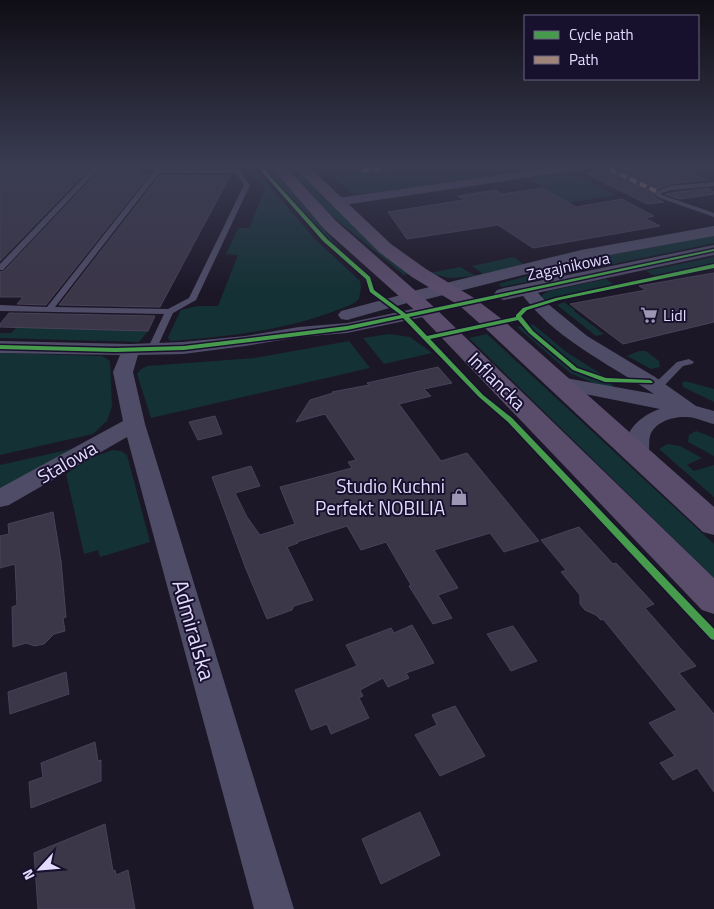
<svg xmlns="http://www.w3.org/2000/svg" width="714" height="909" font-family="'Titillium Web',sans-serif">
<rect width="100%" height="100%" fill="#1c1727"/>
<path fill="#143135" d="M144,165H251L316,240L360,281L361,287L359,299C352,306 341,308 332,312C281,331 224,337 170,341L168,337L181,310L198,306H218L238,255L226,254L238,228H249L265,189C258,179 248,174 242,165L234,169L141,168Z
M261,165H270L274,168L339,248L328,239Z
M284,165H292L372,244L410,273L404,275L316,203Z
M319,165H567L354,195Z
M573,173L615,195L569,203L530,179Z
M714,235V243L705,245L502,287L498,284L594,258Z
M514,257L523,264L483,274L472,266Z
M714,257V263L655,276L646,271Z
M460,267L476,276L449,278L429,273Z
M606,279L615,285L553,298L544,303L542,300V295L549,291Z
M564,302L575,310L574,311L604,334L596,336L557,305Z
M527,324L534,325L565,351L607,378L572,365Z
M522,326C545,349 575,380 610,382L616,390L600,386L570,373L517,327Z
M17,327L148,331L139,342L0,338V333H11Z
M389,334L410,337L432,353L384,364L363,338Z
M487,334L714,544V578L469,338Z
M349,341L370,368L151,418L137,374L140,370L147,366L255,358Z
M639,351H646L659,361L660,367L651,369L627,356Z
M0,353L102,356L110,361L112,406L107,421L93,434L0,455Z
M685,381L714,389V402L683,387L682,383Z
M696,431L714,438V456L688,442L689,435Z
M667,444L680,446L702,458L687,465L694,471L714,465V497L659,449Z
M80,447L0,488V465Z
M113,450L121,451L127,455L150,542L100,557L98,550L84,554L66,474L90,458Z"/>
<path fill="#3b3648" stroke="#494259" d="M111,165H144L136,175H149L46,305L17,304L23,297H0V272L4,271L98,172H104Z
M653,165H669L678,167L707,180L670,184L654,190L655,198L664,202L647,204L587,174Z
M0,171L86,172L0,261Z
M160,175L230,176L160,307L59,305Z
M543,188L576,207L622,199L654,216L645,218L660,226L533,248L498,225L407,239L388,212L464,200L458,196L496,190L502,194Z
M708,188L714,192V194L680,199L665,194Z
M714,273V322L623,344L570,304L646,290L639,286Z
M9,313L155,316L148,331L0,327V324Z
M438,367L452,383L424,389L431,396L399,404L441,461L467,453L539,541L504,552L490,533L434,550L458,588L438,595L452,618L433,624L409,586L411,585L386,542L361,550L347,526L297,542L298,543L287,547L313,600L294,606L292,610L267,619L246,569L212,477L251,466L260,486L235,493L247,517L260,535L295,524L280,487L352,468L348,462L356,460L325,414L296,422L310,400L333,393L332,392L369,385L367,383Z
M215,416L222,434L198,440L189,422Z
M53,512L61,561L66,617L63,618L65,631L54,634L44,644L35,646L26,643L13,647L12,607L17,605L15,564L0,568V536L9,534L8,524Z
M579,527L613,564L616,563L654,604L645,608L696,666L679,673L714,714V792L697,768L673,780L660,763L675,756L649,723L677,710L603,619L601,620L596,615L585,610L580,604V595L561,572L566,570L541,540Z
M412,625L434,663L406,673L409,678L388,687L383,678L360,690L363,696L359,698L369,718L331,734L327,724L311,730L295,690L357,666L346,645L391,628L394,633Z
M513,626L537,661L511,671L487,634Z
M66,672L69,694L10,714L8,692Z
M455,706L485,756L440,776L415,735L437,725L432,715Z
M95,742L98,761L101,760V781L31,808L29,782L43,777L41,763Z
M420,812L440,855L381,884L362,839Z
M105,824L113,871L115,870L116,875L128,870L135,909H38L34,853Z"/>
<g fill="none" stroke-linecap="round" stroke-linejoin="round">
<path fill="#4f4c67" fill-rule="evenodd" d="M42,165H99L101,166L3,270H0V264L93,168L45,167Z
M155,170L238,169L250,185L196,300L173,313L155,352H149L147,350L164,314L0,311V305L47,307ZM159,173H236L244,185L189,298L168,309L55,307Z
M714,182V186L671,190L661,193L662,195L714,213V217L657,197L655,192L670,186Z
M689,359L694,362L692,364L683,366L662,388H654L653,386L654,384L677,362Z"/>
<path fill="#4f4c67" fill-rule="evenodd" d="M571,165H598L592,168L337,206L331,202L337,198Z
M526,284L532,286L548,304L587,336L655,377L696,406L714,411V424C705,422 695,417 687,417C673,416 654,422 650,436C648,444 651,452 646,459L638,461L630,459C616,437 640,415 660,409L560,389L553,387L550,383L553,379L560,377L654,394C606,362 551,337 518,289L520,286Z
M412,292L418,294L420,297L418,300L347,320L341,319L338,315L341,311Z
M427,306L433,307L435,311L433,315L347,333L299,337L245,346L183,354L138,355L133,372L145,424L294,909H254L127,437L9,505L0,507V488L123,421L113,372L120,355L0,353V341L131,344L183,342L245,336L299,327L347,323Z"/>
<path fill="#4f4c67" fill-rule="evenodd" d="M714,226V236L582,260L412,303L405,301L402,297L405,293L581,250Z
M714,245V255L504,300L497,298L494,294L497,290L504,288Z"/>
<path fill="#594d6b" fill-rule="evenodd" d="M270,165H284L336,221L434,307L714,578V614L702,610L420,315L324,229Z
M292,165H307L391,244L426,269L474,298L503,320L714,507V535L703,532L487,330L460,306L412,277L379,252Z"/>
<path stroke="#a18479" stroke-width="4" stroke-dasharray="7 4" stroke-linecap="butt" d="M353,165L361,171L405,165
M600,165L658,192"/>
<g stroke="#18112d" stroke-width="3">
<path id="cycleway" d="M256,165H260L327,239L370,277L374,290L406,314L714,249V251L409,317L427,336L516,317V315L523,308L556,298L714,264V268L559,300L527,310L521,316L533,331L577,368L606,378L650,380L653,382L652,383L605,382L573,370L529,333L518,320L430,339L483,395L512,418L714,629V640L711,639L508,422L479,397L403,318L347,330L184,350L115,352L0,349V345L115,348L184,346L347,326L401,315L370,292L366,279L323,241Z"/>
</g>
<use href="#cycleway" fill="#469c4c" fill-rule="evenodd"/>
</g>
<linearGradient id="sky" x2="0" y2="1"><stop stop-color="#0f0d15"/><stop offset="0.57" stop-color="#3a3c52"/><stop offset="1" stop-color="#3a3c52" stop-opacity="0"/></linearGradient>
<rect width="714" height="292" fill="url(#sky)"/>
<defs>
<g id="supermarket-bare" transform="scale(1.35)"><path d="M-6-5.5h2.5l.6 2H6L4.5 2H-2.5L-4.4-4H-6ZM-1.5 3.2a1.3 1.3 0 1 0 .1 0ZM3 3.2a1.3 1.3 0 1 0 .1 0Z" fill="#9d97b3" stroke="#18112d" stroke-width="2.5" paint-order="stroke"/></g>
<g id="shop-bare" transform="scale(1.35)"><path d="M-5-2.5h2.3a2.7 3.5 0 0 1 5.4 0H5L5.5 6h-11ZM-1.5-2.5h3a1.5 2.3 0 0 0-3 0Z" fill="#9d97b3" stroke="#18112d" stroke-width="2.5" paint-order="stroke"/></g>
</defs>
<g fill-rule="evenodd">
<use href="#supermarket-bare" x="649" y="315"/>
<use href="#shop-bare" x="459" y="497"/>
</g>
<g text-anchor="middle" stroke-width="4" stroke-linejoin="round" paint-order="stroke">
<g font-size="16" fill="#e3dcff" stroke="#18112d">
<text transform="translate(568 266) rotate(-12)" y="6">Zagajnikowa</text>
</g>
<g font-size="16" fill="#e3dcff" stroke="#18112d" text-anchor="start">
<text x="663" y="321">Lidl</text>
</g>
<g font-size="19" fill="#e3dcff" stroke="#18112d">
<text transform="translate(497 381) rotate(45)" y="7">Inflancka</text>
<text transform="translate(67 462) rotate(-30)" y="7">Stalowa</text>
</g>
<g font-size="19" fill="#e3dcff" stroke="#18112d" text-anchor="end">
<text x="445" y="493">Studio Kuchni<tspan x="445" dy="22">Perfekt NOBILIA</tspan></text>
</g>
<g font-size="22" fill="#e3dcff" stroke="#18112d">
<text transform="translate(194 630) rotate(74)" y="8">Admiralska</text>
</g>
</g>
<rect x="524" y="15" width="175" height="65" fill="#18112d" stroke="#696281"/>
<rect x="534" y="31" width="25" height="8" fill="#469c4c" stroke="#696281"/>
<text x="569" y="40" font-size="15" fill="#e3dcff">Cycle path</text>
<rect x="534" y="56" width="25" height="8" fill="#a18479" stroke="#696281"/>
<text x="569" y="65" font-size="15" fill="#e3dcff">Path</text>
<g transform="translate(40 869) rotate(244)" stroke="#18112d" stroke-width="4" paint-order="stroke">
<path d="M0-4L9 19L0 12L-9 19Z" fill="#e3dcff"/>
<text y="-8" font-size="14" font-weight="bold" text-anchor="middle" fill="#e3dcff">N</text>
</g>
</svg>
